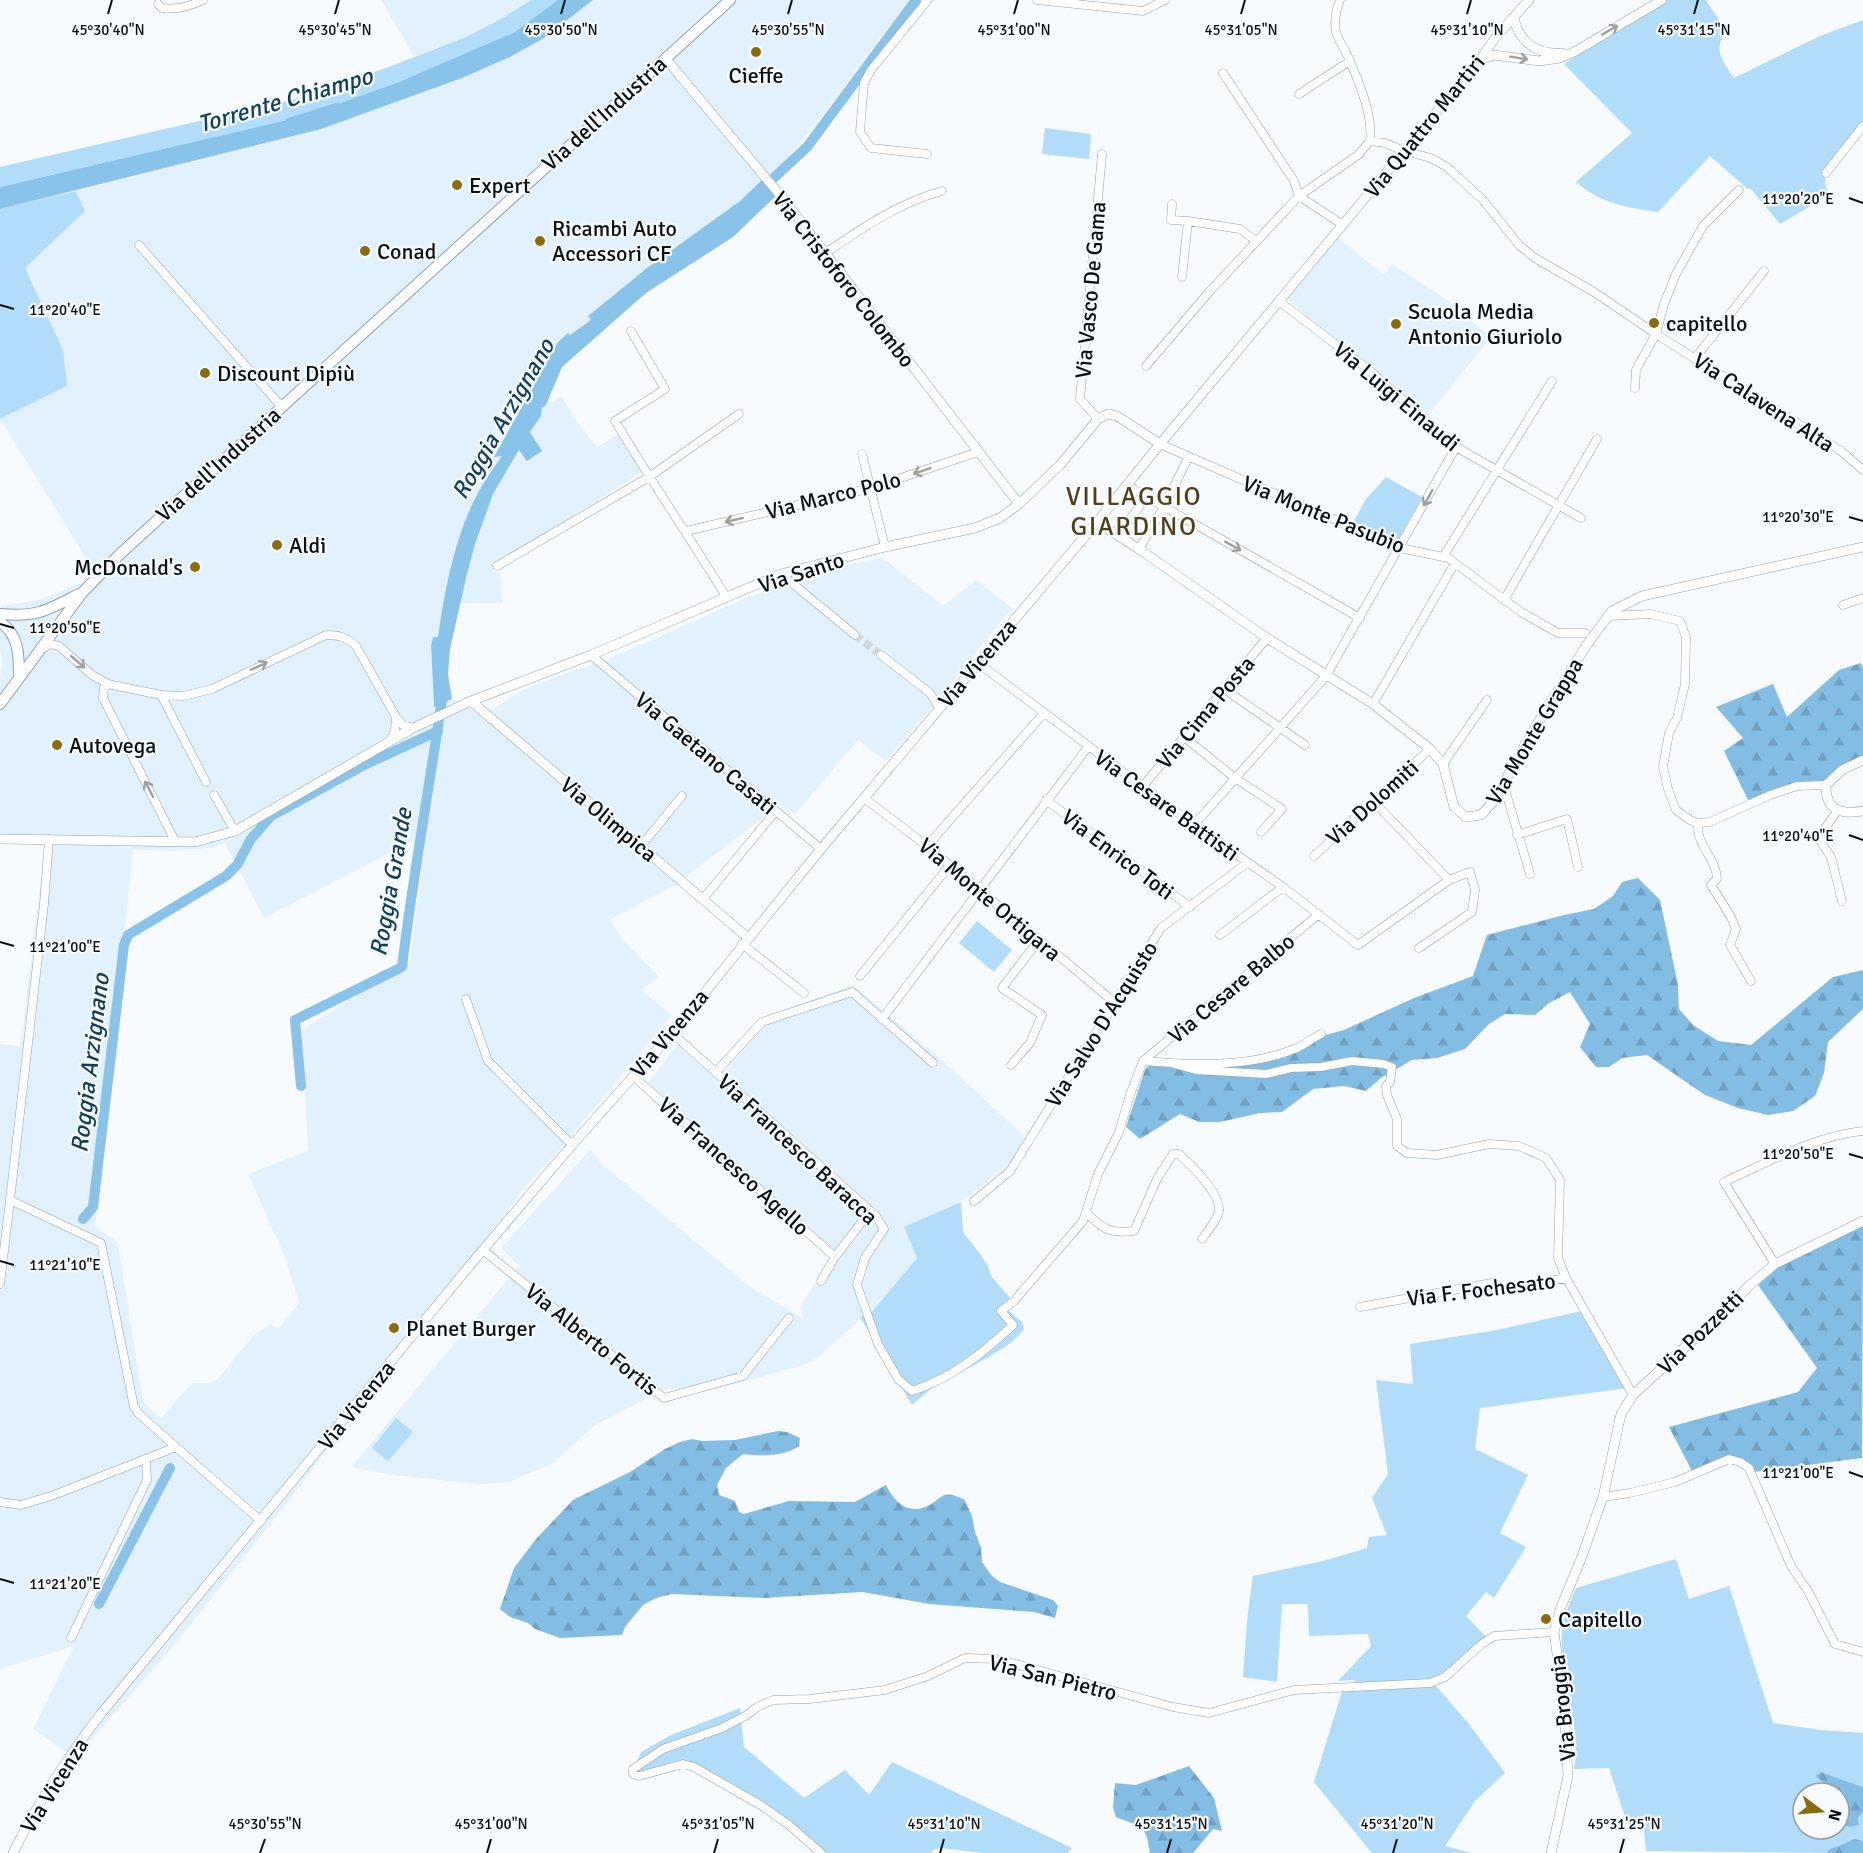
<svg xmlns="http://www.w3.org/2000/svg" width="1863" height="1853" font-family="Signika,sans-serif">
<defs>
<pattern id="forest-firs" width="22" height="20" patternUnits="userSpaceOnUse" patternTransform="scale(1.5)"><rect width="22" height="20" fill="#84bde3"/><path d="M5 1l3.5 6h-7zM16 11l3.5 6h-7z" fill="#71a1c2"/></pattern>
</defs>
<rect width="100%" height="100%" fill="#f7fbfe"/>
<path fill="#e1f1fd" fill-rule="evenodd" d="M381,0H531L501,19L466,37L414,56Z
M593,0H909L803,140L769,181L765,177L740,201L647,268L588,315L591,320L558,342L495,456L502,455L479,491L442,611L438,638L433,637L431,645L433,706L452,699L493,709L523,690L555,677L604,661L746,598L807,577L853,563L870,561L882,557L943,606L976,580L1012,608L934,705L885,761L858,740L795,814L780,805L676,884L610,920L620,936L659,977L641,990L672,1015L571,1136L527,1185L289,1500L176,1643L86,1746L73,1757L33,1729L74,1646L0,1669V1044L21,1046L45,845L0,843V678L2,659L0,649V610L1,606L39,600L94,578L87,560L0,418L67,386L63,350L25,268L85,211L76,191L321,129L462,78L510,57L544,38ZM426,834L410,961L302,1030L308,1151L248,1174L285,1257L299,1303L278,1329L271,1324L255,1334L214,1383H192L161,1418L143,1402L118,1243L122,1246L95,1226L133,850L172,851L212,848L225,843L264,918Z
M1333,234L1384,275L1392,264L1450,302L1483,331L1492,336L1427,416L1281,294Z
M561,396L575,419L597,447L623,432L645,470L495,566L494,571L500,574L503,603H460L475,544L493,494L541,416L542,408Z
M850,986L858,989L954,1071L1028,1140L1021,1153L961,1202L904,1227L917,1258L871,1313L860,1317L861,1319L813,1361L801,1366L726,1386L735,1381L663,1390L595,1425L552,1464L509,1482L480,1484L458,1482L387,1474L351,1467L519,1266L501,1248L590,1150L603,1165L749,1286L804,1319L800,1307L831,1258L657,1102L642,1091L678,1044L721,1071H725L766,1025L768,1020L790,1008Z"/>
<path fill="#b1ddfb" d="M531,0H558L513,33L477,50L399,82L304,116L0,187V167L295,99L386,68L466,37L501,19Z
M1662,0H1706L1728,34L1722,38C1715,54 1725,65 1734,78L1820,36L1863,20V130L1825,174V182L1829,195L1780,224L1750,188L1748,189L1710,156L1658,212C1625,207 1602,204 1576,182L1632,133L1564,64Z
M1045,128L1091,134L1089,159L1042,154Z
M76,191L85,211L25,268L63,350L67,386L0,419V209Z
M1386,477L1422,497L1397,542L1353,523L1366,499Z
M977,921L1012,950L994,972L959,943Z
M961,1202L963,1232L980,1254L988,1266L991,1276L1010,1298L1009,1311L1022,1322L1024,1328C1016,1347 957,1373 938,1384C929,1390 920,1398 912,1405L860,1317L871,1313L917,1258L904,1227Z
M1582,1311L1619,1378L1628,1388L1480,1408L1475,1449L1528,1475L1500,1533L1526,1547L1494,1598L1486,1592L1466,1616L1488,1639L1451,1669L1437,1676L1436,1686L1469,1724L1505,1773L1475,1801L1445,1846L1472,1853H1372L1314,1782L1344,1685L1353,1684L1355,1680L1338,1681L1371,1646L1368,1634L1309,1636L1308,1604H1282L1277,1682L1243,1677L1247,1621L1253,1576L1323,1561L1367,1548L1369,1537L1387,1535L1372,1498L1388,1474L1376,1380L1413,1384L1410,1344L1497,1330Z
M396,1418L413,1432L388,1461L372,1448Z
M1676,1559L1689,1599L1729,1586L1773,1723L1821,1730L1863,1733V1787L1821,1772L1815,1776L1827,1785L1828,1793H1808L1805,1790L1797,1799L1803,1812V1829H1839V1825L1852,1827L1859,1825L1858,1818L1863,1812V1841C1851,1839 1835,1845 1826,1853L1646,1851L1644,1829L1625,1817L1609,1768L1574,1769C1583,1723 1558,1678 1562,1633C1563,1617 1570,1603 1576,1588Z
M740,1708L744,1747L804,1798L845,1770L869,1795L892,1762L1072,1848L1068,1853H983L941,1848L931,1851L933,1853H826L769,1807L742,1790L699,1767L686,1762L637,1777L635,1766L641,1752L671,1735Z"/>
<path fill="url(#forest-firs)" d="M1861,663L1863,668V760L1825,785L1798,786L1751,806L1724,751L1743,738L1716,707L1773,684L1787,717L1839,670Z
M1638,878L1660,900L1678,985L1679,1009L1693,1025L1718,1041L1751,1045L1833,977L1863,970V1009L1828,1042L1824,1073L1815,1096L1793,1111L1768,1115L1738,1108L1705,1095L1647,1055L1622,1058L1609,1067H1596L1580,1047L1590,1024L1570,992L1549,1003L1535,1015L1505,1014L1489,1024L1465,1049L1437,1058L1412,1060L1381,1078L1366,1091L1344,1086L1313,1089L1282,1112L1260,1113L1220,1122H1199L1180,1114L1140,1139L1126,1127L1145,1070L1150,1063L1225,1061L1282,1051L1319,1037L1344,1030L1414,998L1473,976L1487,935L1564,915L1594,909L1613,896L1622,882Z
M1863,1225L1862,1458L1753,1472L1735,1459L1692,1471L1669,1427L1798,1392L1817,1368L1758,1285L1780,1266Z
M778,1431L787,1432L800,1438L799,1446C784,1457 761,1456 743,1454L726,1468L717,1485L719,1495L735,1501L739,1512L744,1514L789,1501L855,1502L886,1485C895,1503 908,1515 928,1506C934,1503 939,1497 945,1495C951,1493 958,1497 964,1499L972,1516L975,1532L981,1548L982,1562L991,1575L1000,1582L1053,1600L1058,1606L1055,1618L1034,1612L929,1604L863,1592L764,1598L672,1594L656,1598L643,1605L625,1627L622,1635L560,1638L535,1629L528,1623L510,1617L500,1609L514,1568L536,1539L573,1500L630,1472L665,1449L680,1442L692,1439L702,1441L735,1440Z
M1189,1766L1214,1798L1222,1831L1213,1829L1193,1853H1150L1147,1837L1142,1827L1116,1817L1113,1807L1115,1783L1136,1785Z
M1821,1772L1863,1787V1812L1858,1818L1859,1825L1852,1827L1839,1825V1793H1828L1827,1785L1815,1776Z
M1855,1839L1863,1841V1853H1826L1830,1849Z"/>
<path fill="#8ac3e9" d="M558,0H593L544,38L510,57L462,78L321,129L0,209V187L304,116L343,102L399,82L513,33Z
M766,176L779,193L733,237L646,293L562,367L546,405L542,408L541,416L530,432L542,451L527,461L519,450L493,494L475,544L466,578L450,649L448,674L452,699L434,707L431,646L433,637H438C445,588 455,535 479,491C486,479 494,467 502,456L494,457L558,342L568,333L570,335L591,320L588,316L647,268L740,201Z"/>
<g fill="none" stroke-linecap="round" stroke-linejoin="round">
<path stroke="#8ac3e9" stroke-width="3" d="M287,120L338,104"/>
<path stroke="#8ac3e9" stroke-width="10" d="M763,188L807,147L916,0
M301,1086L295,1020L402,967C413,875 430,784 443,692
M83,1219L93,1207L124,945L128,935L226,876L237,865L251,839L271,816L362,766L438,731
M99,1604L170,1468"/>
<path stroke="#d3d8db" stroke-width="8" stroke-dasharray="8 4" stroke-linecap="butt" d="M855,635L881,655"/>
<g stroke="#8fa1ae" stroke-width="9">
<path id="minor" d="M1037,0L1143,11L1165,0
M1340,0C1336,10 1334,21 1336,32C1339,42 1346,51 1350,61C1360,85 1373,115 1370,141
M158,4L162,8C177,10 189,7 203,0
M1223,73L1294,181L1299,196L1358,155L1370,141L1385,143L1404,151L1431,158L1447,167L1483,200L1519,245L1535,258L1594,292L1656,334L1841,451L1863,470
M1299,94L1350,61
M927,154L871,148L860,132L864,83L871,70L928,0
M1826,173L1863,126
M1172,204L1171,220L1188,221
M139,245L281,406
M824,254C861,229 898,203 942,191
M1182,277L1188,221L1240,229L1256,241
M1280,302L1368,369L1456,447L1581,518
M631,331L665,389L615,421C651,481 690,538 727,598
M1695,358L1764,271
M1146,366L1210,291L1299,196L1343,225
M1635,388L1636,370L1656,334L1664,304L1676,274L1703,226L1739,190
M1098,419L1080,399L1102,154
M1160,444L1400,548L1448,558L1521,612L1558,633H1585
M862,454L885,547
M1126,485L1360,618
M686,531L871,488L978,452
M1117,535L1148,496
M1139,549L1164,507L1188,458
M1443,557L1552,381
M497,566L649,477L739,414
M781,574L855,635
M1504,600L1597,439
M1843,605L1863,598
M1608,616L1651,614L1680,621L1686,637L1685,684L1677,718L1669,733L1663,767L1668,789L1676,810L1690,820L1698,823L1710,822L1770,795L1797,786L1826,785
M44,648L49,644L59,646L92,675L108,684L161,695L183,696L212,689L326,635C339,635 346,637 356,646L396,717L395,730L390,741
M591,655L821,849
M881,655L930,693L939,708
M978,663L1194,825L1283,887L1358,945L1449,880L1373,801
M108,684L104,688L103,698L175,841
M1224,689L1305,745
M161,695L206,782
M1373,704L1455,563
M396,717L403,725L413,728
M1184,737L1235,778L1282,809L1261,832
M1443,764L1487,700
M1143,786L1267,638
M1504,786L1530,874
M214,795L235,831
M864,798L927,846L1114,1002
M1046,800L1190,907
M1838,810L1820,835L1821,842L1831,857L1842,901
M1698,823C1696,847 1716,856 1717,879L1711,885L1731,917L1736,929L1730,945L1751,981
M1194,825L1326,676L1456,447
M1517,835L1567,819L1578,867
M49,839L44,904L10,1200L101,1243L134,1407L139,1414L176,1447L261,1521
M641,846L682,796
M927,846L1044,713
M1314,856L1430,749
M703,899L775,812
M1220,935L1283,887
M742,944L804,993
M1419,948L1472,912L1475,890L1470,872L1449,880
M860,976L950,865
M466,999L488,1061L572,1145
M882,1019L1088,747
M672,1033L876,1216L884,1229L865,1258L857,1285L878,1344L898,1379L912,1391C952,1378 983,1353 1013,1325L1001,1311L1014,1301L1083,1221L1098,1174L1119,1132L1130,1095L1143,1061L1319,914
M1143,1061C1192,1065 1250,1068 1297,1048C1305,1044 1313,1038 1321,1034
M1174,1064L1196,1070L1266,1074L1291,1068L1321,1067L1352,1061L1383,1064L1392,1067L1390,1082L1386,1086L1387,1095L1397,1119V1146L1407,1153L1437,1155L1489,1144L1519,1146L1546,1158L1560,1180L1558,1258L1566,1278L1633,1395
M1011,1065L1030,1043L1042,1015L1002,988L1039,940
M716,1072L762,1022L852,992L933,1063
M633,1076L835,1257
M974,1201L1010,1171L1161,928L1247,863
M1086,1212C1102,1229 1110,1234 1134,1231L1157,1179L1173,1154H1179C1191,1165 1221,1194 1219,1211C1217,1220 1208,1231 1202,1239
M483,1250L664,1398L743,1376L789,1318
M1775,1264L1724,1182C1769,1162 1814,1136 1863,1131
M821,1281L835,1257L870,1211
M0,1284L10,1200
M1360,1307L1492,1283L1501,1290L1566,1278
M1603,1497L1630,1493L1675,1482L1729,1459L1740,1462L1749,1468L1791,1566L1808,1591L1835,1644L1863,1652
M0,1502L21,1505L54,1495L176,1447
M71,1638L147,1480L146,1459
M821,1853L789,1825L762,1806L694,1767L683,1764L639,1776L633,1774V1769L663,1749L722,1728L747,1715L757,1707L773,1700L810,1699L885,1690L928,1676L965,1658L997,1659L1173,1707L1209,1713L1294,1690L1430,1683L1445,1677L1482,1644L1494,1636L1554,1632"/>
</g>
<g stroke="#8fa1ae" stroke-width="10">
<path id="tertiary" d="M1514,18C1519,42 1537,55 1562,53
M665,58L781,196L1019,504
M1480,60L1494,55L1539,61L1560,58L1576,51L1662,0
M1097,522L1139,549L1267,638L1373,704L1430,749L1443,764L1454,807L1466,817L1481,815L1493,802L1537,724L1586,646L1612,611L1642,596L1863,547
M471,701L748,938
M1863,760L1842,770L1826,785C1825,810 1841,815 1863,811
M0,839L195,842L235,831L413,728L471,701L591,655L781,574L885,547L975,528L1000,518L1019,504L1060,465L1098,419L1108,414L1117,416L1160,444
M13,1853C37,1804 66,1759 100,1715L471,1264L572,1145L672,1033L821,849L1097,522L1160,444L1480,60L1495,38L1529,0
M1551,1853L1568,1776L1564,1704L1554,1632L1561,1607L1581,1559L1603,1497L1621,1414L1633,1395L1719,1316L1751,1284L1775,1264L1863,1221"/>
</g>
<g stroke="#8fa1ae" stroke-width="12">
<path id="secondary" d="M0,614C38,617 46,611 79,594
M0,622C19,635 19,655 19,676
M0,704L82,593L120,554L730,0"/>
</g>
<use href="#minor" stroke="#fff" stroke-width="8"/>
<use href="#tertiary" stroke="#fff" stroke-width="9"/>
<use href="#secondary" stroke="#fff" stroke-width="10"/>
</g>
<defs><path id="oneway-shaft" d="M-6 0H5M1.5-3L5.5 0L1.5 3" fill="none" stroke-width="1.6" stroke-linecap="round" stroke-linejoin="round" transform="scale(1.5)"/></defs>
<g stroke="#9d9fa1">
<use href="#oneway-shaft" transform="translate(1610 30) rotate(-30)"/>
<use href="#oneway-shaft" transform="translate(1519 58) rotate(9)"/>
<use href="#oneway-shaft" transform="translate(922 471) rotate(161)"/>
<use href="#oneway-shaft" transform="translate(1428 498) rotate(119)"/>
<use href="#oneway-shaft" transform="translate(734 520) rotate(167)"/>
<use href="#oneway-shaft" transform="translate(1233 546) rotate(29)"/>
<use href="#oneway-shaft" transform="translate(78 662) rotate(41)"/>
<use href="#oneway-shaft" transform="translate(259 666) rotate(-25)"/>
<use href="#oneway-shaft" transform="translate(149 789) rotate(-117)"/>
</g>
<path fill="none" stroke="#090f14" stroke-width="2" d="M108,14L112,0M335,14L339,0M561,14L565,0M788,14L792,0M1014,14L1018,0M1241,14L1245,0M1467,14L1471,0M1694,14L1698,0M1849,198L1863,203M0,305L14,309M1849,517L1863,521M0,624L14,628M1849,835L1863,840M0,942L14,946M1849,1154L1863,1158M0,1261L14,1265M1849,1472L1863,1477M0,1579L14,1583M260,1853L265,1839M487,1853L491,1839M714,1853L718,1839M940,1853L944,1839M1167,1853L1171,1839M1393,1853L1397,1839M1620,1853L1624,1839"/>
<g fill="#8a6c0c" stroke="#f7fbfe" stroke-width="2">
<circle cx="756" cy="52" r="6"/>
<circle cx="457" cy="185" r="6"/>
<circle cx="540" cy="241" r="6"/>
<circle cx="365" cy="251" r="6"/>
<circle cx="1654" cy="323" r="6"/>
<circle cx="1396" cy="324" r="6"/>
<circle cx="205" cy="373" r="6"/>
<circle cx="277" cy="545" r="6"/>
<circle cx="195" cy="567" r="6"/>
<circle cx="57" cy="745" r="6"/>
<circle cx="394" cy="1328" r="6"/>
<circle cx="1546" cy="1619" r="6"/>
</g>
<g text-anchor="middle" stroke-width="4.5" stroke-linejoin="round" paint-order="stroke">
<g font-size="22" fill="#090f14" stroke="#f7fbfe" text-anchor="start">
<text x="756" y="83" text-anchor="middle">Cieffe</text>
<text x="469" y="193">Expert</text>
<text x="552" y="236">Ricambi Auto<tspan x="552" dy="25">Accessori CF</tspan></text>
<text x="377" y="259">Conad</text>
<text x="1408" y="319">Scuola Media<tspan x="1408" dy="25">Antonio Giuriolo</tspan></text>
<text x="1666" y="331">capitello</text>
<text x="217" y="381">Discount Dipiù</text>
<text x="289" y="553">Aldi</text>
<text x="183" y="575" text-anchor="end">McDonald's</text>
<text x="69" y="753">Autovega</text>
<text x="406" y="1336">Planet Burger</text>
<text x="1558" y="1627">Capitello</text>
</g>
<g font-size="22" fill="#090f14" stroke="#f7fbfe">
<text transform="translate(604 113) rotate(-42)" y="8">Via dell'Industria</text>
<text transform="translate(1424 126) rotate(-51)" y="8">Via Quattro Martiri</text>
<text transform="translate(844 279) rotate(52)" y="8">Via Cristoforo Colombo</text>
<text transform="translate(1090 290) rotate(-85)" y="8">Via Vasco De Gama</text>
<text transform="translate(1397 396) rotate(40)" y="8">Via Luigi Einaudi</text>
<text transform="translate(1764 402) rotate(33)" y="8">Via Calavena Alta</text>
<text transform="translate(218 464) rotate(-42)" y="8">Via dell'Industria</text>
<text transform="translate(833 495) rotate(-14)" y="8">Via Marco Polo</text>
<text transform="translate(1324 514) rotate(22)" y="8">Via Monte Pasubio</text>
<text transform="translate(801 572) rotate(-18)" y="8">Via Santo</text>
<text transform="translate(977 663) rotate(-50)" y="8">Via Vicenza</text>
<text transform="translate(1205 712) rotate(-50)" y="8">Via Cima Posta</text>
<text transform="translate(1534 731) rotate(-59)" y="8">Via Monte Grappa</text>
<text transform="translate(706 753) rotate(40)" y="8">Via Gaetano Casati</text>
<text transform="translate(1372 802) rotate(-42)" y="8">Via Dolomiti</text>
<text transform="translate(1167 805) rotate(36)" y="8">Via Cesare Battisti</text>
<text transform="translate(609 819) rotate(40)" y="8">Via Olimpica</text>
<text transform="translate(1118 854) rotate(37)" y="8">Via Enrico Toti</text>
<text transform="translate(990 899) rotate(40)" y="8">Via Monte Ortigara</text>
<text transform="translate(1231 988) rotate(-40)" y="8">Via Cesare Balbo</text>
<text transform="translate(1101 1024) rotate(-58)" y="8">Via Salvo D'Acquisto</text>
<text transform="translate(669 1033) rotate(-50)" y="8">Via Vicenza</text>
<text transform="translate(798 1149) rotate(43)" y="8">Via Francesco Baracca</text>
<text transform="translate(734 1166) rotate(42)" y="8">Via Francesco Agello</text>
<text transform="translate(1481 1289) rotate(-7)" y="8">Via F. Fochesato</text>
<text transform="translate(1700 1332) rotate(-44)" y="8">Via Pozzetti</text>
<text transform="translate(592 1339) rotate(39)" y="8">Via Alberto Fortis</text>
<text transform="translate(356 1405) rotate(-51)" y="8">Via Vicenza</text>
<text transform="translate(1053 1677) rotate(14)" y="8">Via San Pietro</text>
<text transform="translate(1562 1708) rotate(-96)" y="8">Via Broggia</text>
<text transform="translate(54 1785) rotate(-58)" y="8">Via Vicenza</text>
</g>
<g font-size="24" font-style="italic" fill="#103e58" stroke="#f7fbfe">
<text transform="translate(285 100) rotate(-16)" y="8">Torrente Chiampo</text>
<text transform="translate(503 419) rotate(-60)" y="8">Roggia Arzignano</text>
<text transform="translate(391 882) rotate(-80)" y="8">Roggia Grande</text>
<text transform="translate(90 1063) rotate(-83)" y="8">Roggia Arzignano</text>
</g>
<g font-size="26" letter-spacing="1.5" fill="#4f4018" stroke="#f7fbfe">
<text x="1134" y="505">VILLAGGIO<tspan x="1134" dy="30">GIARDINO</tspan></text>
</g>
</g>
<g font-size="15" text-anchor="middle" fill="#090f14" stroke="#f7fbfe" stroke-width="4.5" stroke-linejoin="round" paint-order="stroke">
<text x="108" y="35">45°30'40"N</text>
<text x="335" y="35">45°30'45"N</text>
<text x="561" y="35">45°30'50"N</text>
<text x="788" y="35">45°30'55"N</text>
<text x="1014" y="35">45°31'00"N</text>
<text x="1241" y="35">45°31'05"N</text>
<text x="1467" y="35">45°31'10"N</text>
<text x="1694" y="35">45°31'15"N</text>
<text x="1798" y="204">11°20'20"E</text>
<text x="65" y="315">11°20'40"E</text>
<text x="1798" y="522">11°20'30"E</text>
<text x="65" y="633">11°20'50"E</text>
<text x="1798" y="841">11°20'40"E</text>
<text x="65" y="952">11°21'00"E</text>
<text x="1798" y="1159">11°20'50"E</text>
<text x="65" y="1270">11°21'10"E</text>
<text x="1798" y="1478">11°21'00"E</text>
<text x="65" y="1589">11°21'20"E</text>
<text x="265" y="1829">45°30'55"N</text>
<text x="491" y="1829">45°31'00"N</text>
<text x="718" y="1829">45°31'05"N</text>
<text x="944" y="1829">45°31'10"N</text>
<text x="1171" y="1829">45°31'15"N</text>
<text x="1397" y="1829">45°31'20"N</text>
<text x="1624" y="1829">45°31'25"N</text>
</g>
<g transform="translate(1821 1811) rotate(106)"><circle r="28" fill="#f7fbfe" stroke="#989da0" stroke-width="1.5"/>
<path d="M0-4.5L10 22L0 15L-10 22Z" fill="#8a6c0c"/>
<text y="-9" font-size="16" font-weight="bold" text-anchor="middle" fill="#090f14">N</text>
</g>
</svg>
